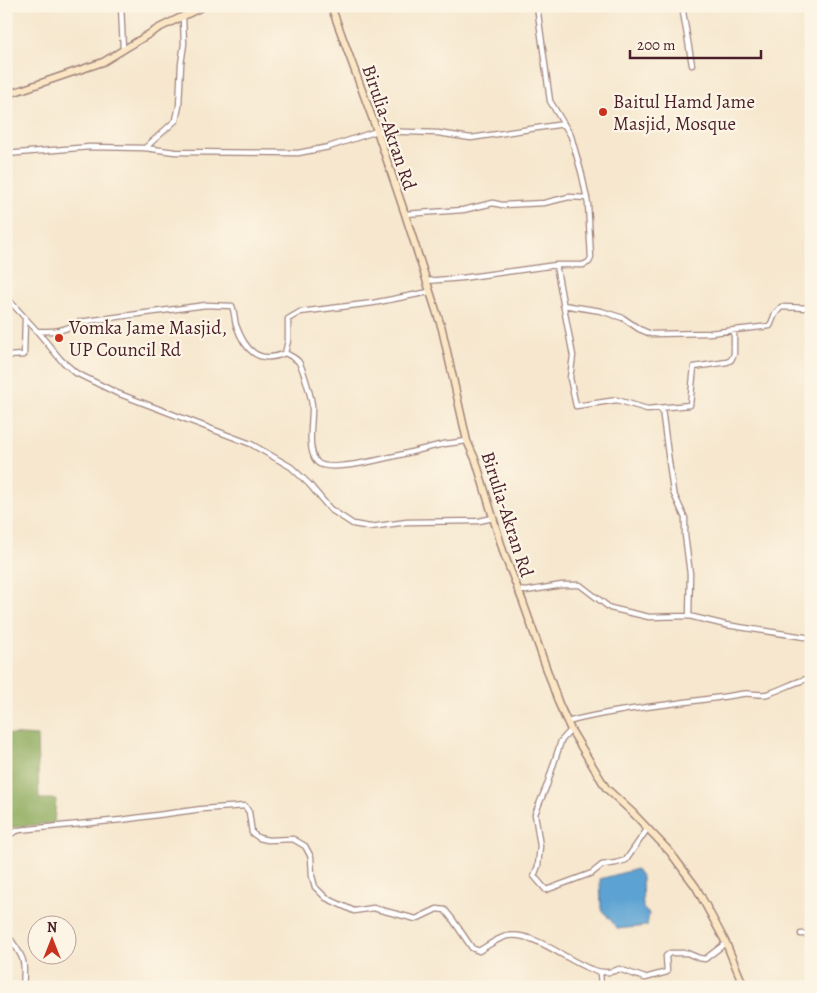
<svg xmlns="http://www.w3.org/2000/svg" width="817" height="993" font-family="Alegreya,serif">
<rect width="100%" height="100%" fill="#fcf5e5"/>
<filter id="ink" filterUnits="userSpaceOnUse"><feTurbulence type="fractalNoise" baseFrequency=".02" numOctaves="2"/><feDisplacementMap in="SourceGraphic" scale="10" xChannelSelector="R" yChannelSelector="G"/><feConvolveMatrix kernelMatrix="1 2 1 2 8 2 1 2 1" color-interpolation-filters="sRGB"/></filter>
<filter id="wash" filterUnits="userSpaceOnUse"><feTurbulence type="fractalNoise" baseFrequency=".0096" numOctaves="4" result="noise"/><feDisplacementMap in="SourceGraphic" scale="20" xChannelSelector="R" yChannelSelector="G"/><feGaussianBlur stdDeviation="1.12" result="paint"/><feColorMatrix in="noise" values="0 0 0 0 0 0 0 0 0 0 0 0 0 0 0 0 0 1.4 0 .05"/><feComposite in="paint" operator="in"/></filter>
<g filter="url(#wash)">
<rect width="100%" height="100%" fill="#f6e7ce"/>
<path fill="#8caa5c" stroke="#6b6444" d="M6,734L37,736L39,799H56L54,823L6,828Z"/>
<path fill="#5ca3d3" stroke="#53617f" d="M636,869L642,877L643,908L649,914L647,926L618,929L601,909L600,879Z"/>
</g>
<g filter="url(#ink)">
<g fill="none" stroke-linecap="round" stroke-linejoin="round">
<g stroke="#a0837c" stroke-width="7">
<path id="street" d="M121,6L123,49
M682,6L692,65
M145,148L176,120L179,106L181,64L184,44L183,17
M6,154L90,147L145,148L175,152L298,153L329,147L377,131L438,133L471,138L564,124
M405,214L463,210L493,203L502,205L544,203L569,197L587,198
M556,265L573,356L570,378L576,406L617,400L647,409L690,405L694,367L727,362L731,360L734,354V331
M426,281L462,278L556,265H583L589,262L591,258L588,204L582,175L571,136L550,101L537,6
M6,297L37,331C54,332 65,331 79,322L206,305L232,306C235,313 234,318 236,325C245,350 258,365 285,353L288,341V319L300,312L373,303L429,292
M563,305L601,311L623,318L639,329L651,334L709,333L770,326L775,314L781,307L811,308
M37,331L61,360L76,373L117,393L251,444L291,467L309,484L330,509L353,524L370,527L407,522L479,521L493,518
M285,353C289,355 295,358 298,361C303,367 311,397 312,405C313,420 306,449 317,462C330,477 423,448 444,444C452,443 459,442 467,441
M6,356L24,355L25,319
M662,409L673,492L685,518V535L690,574L689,616
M517,590L526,591L562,585H580L610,608L649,617L689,616L726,625L811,638
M567,722C624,707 683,704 741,694C750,692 759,696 767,694C782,690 795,681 811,678
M571,730L561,741L547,785L535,814L540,846L538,866L534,876L546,890L592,873L602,865L616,863L626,860L648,828
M811,807L809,835L811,841
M6,836L19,830L121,820L202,809L245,806L249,812L252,833L259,838L268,840L293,839L305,846L311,857L312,876L315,887L326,898L354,911L373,908L416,919L437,909L445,910L453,920L472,948L479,951C487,946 498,938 507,936C546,930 588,986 619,969L645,978L667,972L666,956L670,953H687L699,958L705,959L726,943
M6,933C23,957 26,957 23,987
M801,934H811
M600,972L601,987"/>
</g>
<g stroke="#a0837c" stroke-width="9">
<path id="secondary" d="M331,6L377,131L405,214L442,329L467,441L476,461L504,554L523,602L559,704L571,730L606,788L633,813L670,852L696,887L726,943L744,987
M6,95L103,62L159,28L204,6"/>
</g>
<use href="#street" stroke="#fff" stroke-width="4.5"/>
<use href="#secondary" stroke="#fbe6c4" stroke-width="6"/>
</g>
</g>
<g fill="#c8321e" stroke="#fcf5e5" stroke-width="2">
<circle cx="603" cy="112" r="5"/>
<circle cx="59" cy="338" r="5"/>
</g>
<g text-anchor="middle" stroke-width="4.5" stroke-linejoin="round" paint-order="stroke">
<g font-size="19" fill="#4a1f2b" stroke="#fcf5e5" text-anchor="start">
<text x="613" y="108">Baitul Hamd Jame<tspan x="613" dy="22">Masjid, Mosque</tspan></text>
<text x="69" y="334">Vomka Jame Masjid,<tspan x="69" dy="22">UP Council Rd</tspan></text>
</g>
<g font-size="19" fill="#4a1f2b" stroke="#fcf5e5">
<text transform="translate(390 127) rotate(71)" y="7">Birulia-Akran Rd</text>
<text transform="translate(508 514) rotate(72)" y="7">Birulia-Akran Rd</text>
</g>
</g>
<rect width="817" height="993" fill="none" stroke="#fcf5e5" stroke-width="25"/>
<g transform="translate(52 940)"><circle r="24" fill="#fcf5e5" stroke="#b59f9b"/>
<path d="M0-4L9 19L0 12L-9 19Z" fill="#c8321e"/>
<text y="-8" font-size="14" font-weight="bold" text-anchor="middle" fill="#4a1f2b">N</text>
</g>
<path d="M630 50v8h131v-8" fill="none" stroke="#4a1f2b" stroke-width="2.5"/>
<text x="637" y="50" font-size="15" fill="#4a1f2b" stroke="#fcf5e5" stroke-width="4" paint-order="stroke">200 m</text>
</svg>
